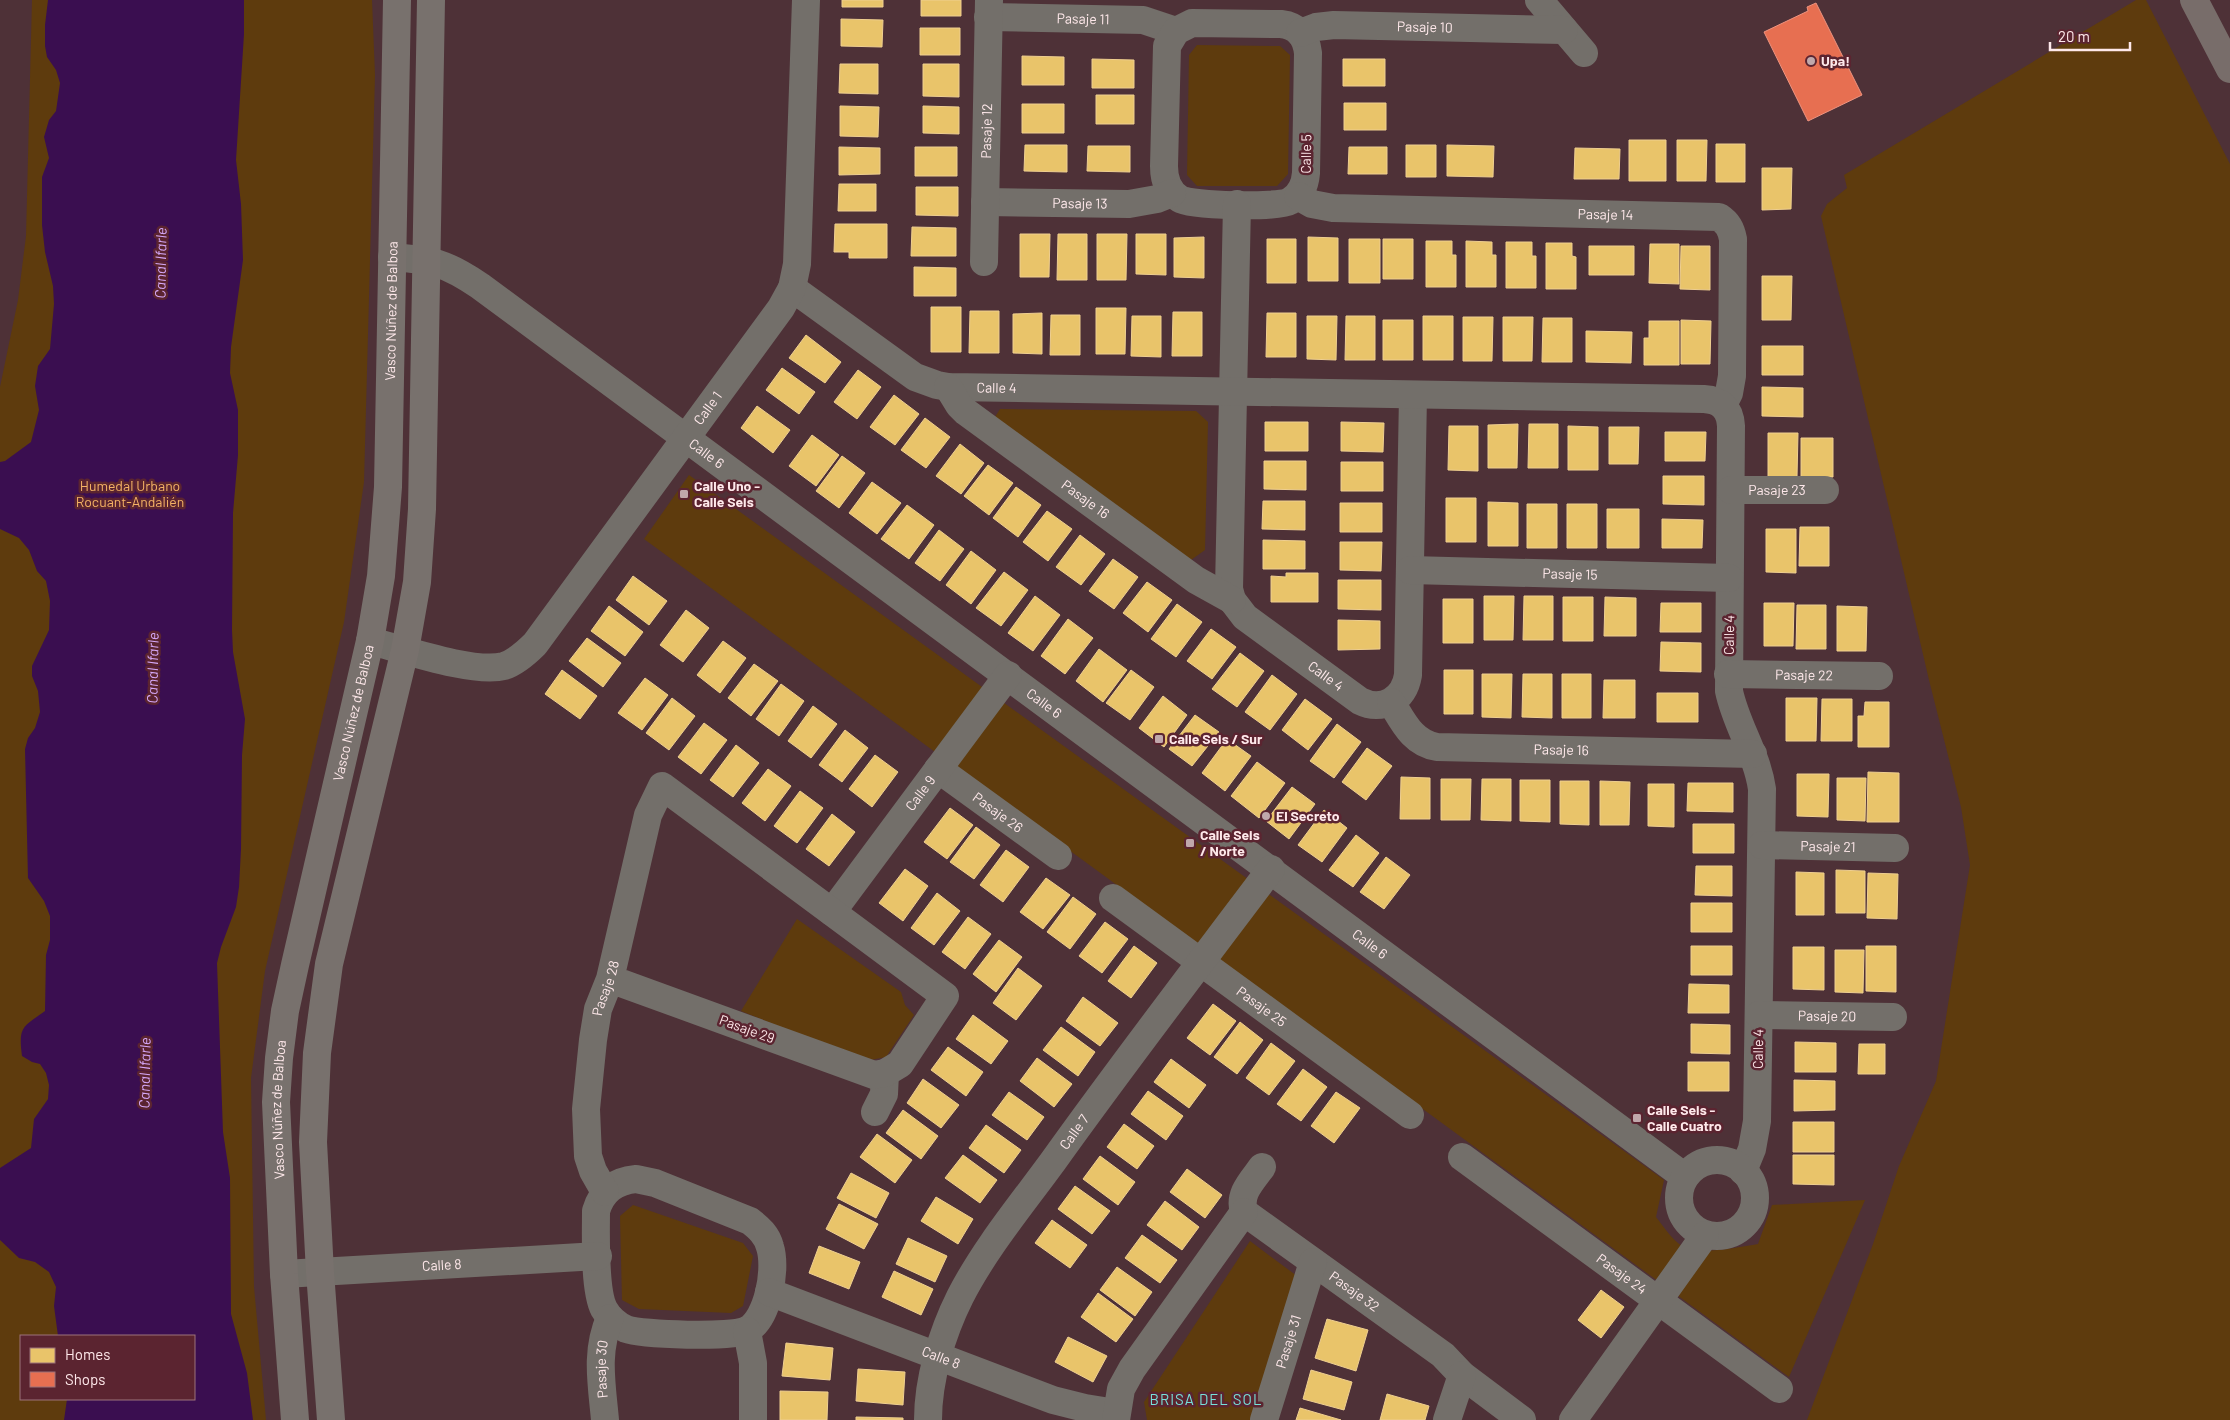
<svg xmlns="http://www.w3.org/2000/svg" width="2230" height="1420" font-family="Barlow,sans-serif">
<rect width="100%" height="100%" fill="#4e3137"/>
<path fill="#5e3b0d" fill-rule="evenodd" d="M32,0H372L375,75L364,482L344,622L265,971L251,1078L254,1287L266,1420H0V387L18,300L26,236ZM21,1336H194V1399H21Z
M2136,0H2146L2230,164V1420H1807L1873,1244L1899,1166L1936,1081L1970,865L1961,807L1929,680L1821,216L1827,204L1847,188L1844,175Z
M1197,45L1280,46L1290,55L1288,174L1277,186H1197L1187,175L1189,55Z
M1000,409L1196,411L1208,422L1205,550L1191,560L995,417Z
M689,475L1664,1180L1656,1217C1664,1227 1676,1246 1689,1249C1706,1254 1740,1247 1758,1244L1772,1205L1865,1200L1789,1377L644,539Z
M797,919L901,992L905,1005L914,1015L886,1057L865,1061L741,1011Z
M633,1205L743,1243L753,1256L743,1306L731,1313L639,1309L622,1300L620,1216Z
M1250,1241L1297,1276L1254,1420H1147L1144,1402Z"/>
<path fill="#3a0e50" d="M48,0H244V34L236,160L241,204L243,260L231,347L230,373L238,410V455L233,513L232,630L233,652L245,719L242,755L241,849L239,887L236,907L221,947L217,963L223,1132L230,1178L231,1314L247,1373L253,1420H64L67,1399H194V1336H58L54,1306L56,1287L49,1272L35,1262L19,1258L0,1240V1168L31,1148L34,1119L48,1099L49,1085L46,1073L40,1064L32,1062L22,1056C18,1026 23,1027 45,1011L46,955L50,940V916L44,901L28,878L25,749L28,738L35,728L40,712L38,691L32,676V666L49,630L50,601L46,581L37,571L29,550L19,538L0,529V462L5,461L31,442L39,410L35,386L38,366L50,349L54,304L53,286L45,252L42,225V177L49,158L44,137L49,120L56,111L60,83L56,70L47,57L45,46V25Z"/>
<path fill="#e9c46a" stroke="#efcf90" d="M842,0H883V7H842Z
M921,0H961V16H921Z
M841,19L883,20L882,47L841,46Z
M920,28H960V55H920Z
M1022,56L1064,57V85H1022Z
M1092,59L1134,60V88H1092Z
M1343,59H1385V86H1343Z
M840,64H878V94L839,93Z
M923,64H959V97L923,96Z
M1096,95H1134V124H1096Z
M1344,103H1386V130H1344Z
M1022,104H1064V133H1022Z
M840,106L879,107L878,137L840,136Z
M923,106L959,107V134L923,133Z
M1629,140H1666V181H1629Z
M1677,140H1707L1706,181H1677Z
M1716,144H1745V182H1716Z
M1025,145H1067V172L1024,171Z
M1406,145H1436V177H1406Z
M1447,145L1494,146L1493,177L1447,176Z
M1088,146H1130V172L1087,171Z
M839,147L880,148V174L839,175Z
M915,147H957V176H915Z
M1349,147H1387V174H1348Z
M1575,148L1620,149L1619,179H1574Z
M1762,168H1792L1791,209L1762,210Z
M839,184H876V211H838Z
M916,187H958V216L916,215Z
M835,224H887V258H849V252H834Z
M912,227L956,228V256H911Z
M1020,234H1050L1049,277H1020Z
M1058,234H1087V280H1057Z
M1097,234H1127L1126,280H1097Z
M1136,234H1166V275L1136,274Z
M1204,237V278L1174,277V238Z
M1308,237L1338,238V281H1308Z
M1267,239H1296V283H1267Z
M1349,239H1380V283H1349Z
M1383,239H1413V279H1383Z
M1426,241H1452V255H1456V287H1426Z
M1466,241L1492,242V255H1496V287H1466Z
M1506,242H1532V256H1536V288H1506Z
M1546,243H1572V256L1576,257V289H1546Z
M1650,244H1679V284L1649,283Z
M1589,246H1634V275H1589Z
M1681,246H1710V290L1680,289Z
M914,267L956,268V296H914Z
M1762,276H1792L1791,320H1762Z
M931,307H961V352H931Z
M1096,308H1126L1125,354H1096Z
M970,311H999V353H969Z
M1173,312H1202V356H1172Z
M1042,313V354L1013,353V314Z
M1267,313H1296V357H1266Z
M1051,315H1080V355H1050Z
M1132,316H1161V357L1131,356Z
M1307,316H1337L1336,360L1307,359Z
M1346,316H1375V360H1345Z
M1423,316H1453V360H1423Z
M1463,317H1493L1492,361H1463Z
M1503,317H1533L1532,361H1503Z
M1543,318H1572V362H1542Z
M1383,320H1413V360H1383Z
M1681,320L1711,321L1710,364H1681Z
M1649,321H1679V365H1644V338H1649Z
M1586,331L1632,332L1631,363L1586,362Z
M806,335L841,362L825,383L789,358Z
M1762,346H1803V375H1762Z
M782,368L815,392L799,414L766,390Z
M858,370L881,387L857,419L834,402Z
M1762,387L1803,388V417L1762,416Z
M894,395L919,414L895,445L870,427Z
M757,406L790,430L773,453L741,428Z
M925,418L950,437L926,468L901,450Z
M1265,422H1308V451H1265Z
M1341,422L1384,423L1383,452L1341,451Z
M1518,424L1517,468H1488V425Z
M1529,424H1558V468H1528Z
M1449,426H1478V471L1448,470Z
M1568,426L1598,427V470H1568Z
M1609,427H1639L1638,464H1609Z
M1665,432H1706L1705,461H1665Z
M1768,433H1798L1797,477H1768Z
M812,435L839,455L816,486L789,466Z
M1801,438H1833V477H1801Z
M960,444L984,463L961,494L936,476Z
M842,456L865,473L839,508L816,491Z
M1264,461H1306V490L1264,489Z
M1341,462H1383V491H1341Z
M988,465L1013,483L989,515L964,496Z
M1663,476H1704V505L1663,504Z
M872,482L901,503L877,534L849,513Z
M1016,487L1041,505L1018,537L993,518Z
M1446,498H1476V542H1446Z
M1263,501H1305V530L1262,529Z
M1488,502L1518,503V546H1488Z
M1340,503H1382V532H1340Z
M1527,504H1557V548H1527Z
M1567,504H1597V548H1567Z
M907,505L934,525L909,559L881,539Z
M1607,509H1639V548H1607Z
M1047,511L1072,529L1048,561L1023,542Z
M1662,519L1703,520L1702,548H1662Z
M1800,527H1829V566H1799Z
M1766,529H1796V573L1766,572Z
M939,530L964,549L940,581L915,563Z
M1080,535L1105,554L1081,585L1056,567Z
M1263,540L1305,541V569H1263Z
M1340,542H1382L1381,571L1340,570Z
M971,551L996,570L971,604L946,585Z
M1113,559L1138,577L1114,609L1089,591Z
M1004,572L1028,590L1001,626L976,608Z
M1286,573H1318V602H1271V576L1286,577Z
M633,576L667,601L649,625L616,600Z
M1338,580H1381V610L1338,609Z
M1147,582L1172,600L1148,632L1123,613Z
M1035,596L1060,615L1033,651L1008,633Z
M1484,596H1514L1513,640H1484Z
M1524,596H1553V640H1523Z
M1563,597H1593V641H1563Z
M1605,597L1636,598V636H1604Z
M1443,599H1473V643H1443Z
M1661,603H1701V632H1660Z
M1764,603H1794L1793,646H1764Z
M1177,604L1202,622L1176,657L1151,639Z
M1797,605H1826V649H1796Z
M609,606L643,632L625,656L591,631Z
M1837,606L1867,607L1866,651H1837Z
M686,610L709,628L683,662L660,645Z
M1068,619L1093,638L1065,674L1041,656Z
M1338,620L1380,621V649L1338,650Z
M1211,629L1236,647L1212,679L1187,661Z
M587,638L621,663L603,687L569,661Z
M723,641L746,658L720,693L697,675Z
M1661,642L1701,643V672L1660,671Z
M1099,649L1127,670L1103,702L1076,681Z
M1240,653L1264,671L1237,707L1212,689Z
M754,664L778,681L751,716L728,698Z
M562,670L597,696L580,719L545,694Z
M1131,670L1154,687L1130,720L1106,703Z
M1444,670H1473V714H1444Z
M1482,674H1512L1511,718L1482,717Z
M1523,674H1552V718L1522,717Z
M1562,674H1591V718H1562Z
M1272,675L1297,694L1270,730L1245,712Z
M645,678L668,695L642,730L618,713Z
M1604,680H1635V718H1603Z
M781,684L804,701L779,736L756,719Z
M1657,693H1698V722H1657Z
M1163,696L1187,715L1164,747L1139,728Z
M672,698L695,716L669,750L646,733Z
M1786,698H1817L1816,741H1786Z
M1305,699L1332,719L1308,750L1282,730Z
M1822,699H1852V741H1821Z
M1865,702H1889V747H1858V716H1864Z
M813,706L837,724L811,758L788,741Z
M1195,715L1219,732L1192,766L1169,749Z
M704,723L727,740L701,774L678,757Z
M1337,724L1361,742L1334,778L1310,761Z
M845,730L868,748L842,782L819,765Z
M1227,739L1251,756L1225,791L1202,773Z
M736,745L759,763L733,797L710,780Z
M1367,748L1392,766L1366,800L1342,782Z
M875,755L898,772L872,807L849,789Z
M1257,762L1285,783L1259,818L1231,796Z
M768,769L791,786L765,821L742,803Z
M1868,772L1899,773V822H1867Z
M1797,774H1829L1828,817L1797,816Z
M1401,777L1430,778V819H1400Z
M1837,778H1866L1865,821L1837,820Z
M1441,779H1471L1470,820H1441Z
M1482,779H1511V821L1481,820Z
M1520,780H1550V822L1520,821Z
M1560,781H1589V825L1560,824Z
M1600,781L1630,782L1629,825H1600Z
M1688,783H1733V812L1687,811Z
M1648,784H1674V827L1648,826Z
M1292,787L1315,804L1289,839L1266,821Z
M800,791L823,808L797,843L774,826Z
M950,808L973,825L947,859L924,842Z
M1324,810L1347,828L1322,862L1298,845Z
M832,814L855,832L829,866L806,849Z
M1693,824H1734V853H1693Z
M976,827L1000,845L974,879L950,862Z
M1356,835L1379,853L1353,887L1329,870Z
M1006,850L1029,867L1003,902L980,885Z
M1386,857L1410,875L1384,909L1360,892Z
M1696,866H1732V896L1695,895Z
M905,869L928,886L903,921L879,903Z
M1836,870L1865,871V913H1836Z
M1796,872L1824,873V915H1796Z
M1868,873L1898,874L1897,919L1867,918Z
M1046,878L1070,895L1043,929L1020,912Z
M937,893L960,911L934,945L911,928Z
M1073,897L1096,914L1070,949L1047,932Z
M1691,903H1732V932H1691Z
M968,917L991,934L965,969L942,952Z
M1105,922L1128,939L1102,973L1079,956Z
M999,940L1022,957L996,992L973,974Z
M1134,946L1157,963L1131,998L1108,981Z
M1691,946H1732V975H1691Z
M1866,946H1896V992L1866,991Z
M1793,947H1824V990L1793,989Z
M1835,950H1864L1863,993L1835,992Z
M1018,968L1042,986L1016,1020L993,1003Z
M1689,984L1729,985V1013H1688Z
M1083,997L1118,1023L1100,1046L1066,1021Z
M1213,1004L1236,1021L1210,1055L1187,1038Z
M973,1015L1008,1041L991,1064L956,1039Z
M1240,1022L1263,1040L1237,1074L1214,1057Z
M1691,1024L1730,1025V1054L1691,1053Z
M1061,1027L1095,1052L1078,1076L1043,1050Z
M1795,1042L1836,1043V1072H1795Z
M1271,1043L1295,1061L1269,1095L1246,1078Z
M1859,1044H1885V1074H1858Z
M948,1047L983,1072L966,1096L931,1070Z
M1037,1058L1072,1084L1054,1107L1020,1081Z
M1171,1059L1206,1085L1189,1108L1154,1082Z
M1688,1062H1729V1091H1688Z
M1303,1069L1327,1087L1301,1121L1277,1104Z
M923,1079L959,1105L941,1128L907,1103Z
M1794,1080L1835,1081V1110L1794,1111Z
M1148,1091L1183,1116L1166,1140L1131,1114Z
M1009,1092L1044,1117L1027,1140L992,1115Z
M1336,1092L1360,1108L1334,1143L1311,1126Z
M903,1110L938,1136L921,1159L886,1133Z
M1793,1122H1834V1152H1793Z
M1124,1124L1154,1146L1137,1169L1107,1147Z
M986,1125L1021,1150L1004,1173L969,1148Z
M877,1134L912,1160L895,1183L860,1157Z
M963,1155L997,1180L980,1203L945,1178Z
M1793,1155H1834V1185L1793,1184Z
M1100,1156L1135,1182L1118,1205L1083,1179Z
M1187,1169L1222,1195L1205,1218L1170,1192Z
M851,1173L889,1193L876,1218L837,1198Z
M1075,1186L1110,1211L1092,1234L1058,1209Z
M936,1197L973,1219L958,1244L921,1221Z
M1165,1201L1199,1227L1182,1250L1147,1225Z
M839,1204L878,1224L864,1249L826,1229Z
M1052,1220L1087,1245L1070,1268L1035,1243Z
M1142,1235L1177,1260L1160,1283L1125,1258Z
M908,1238L947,1256L935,1282L896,1264Z
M819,1246L860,1262L849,1289L809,1273Z
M1117,1267L1152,1292L1135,1316L1100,1290Z
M894,1271L933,1289L921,1315L882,1297Z
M1601,1290L1624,1307L1601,1338L1578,1320Z
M1098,1293L1133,1319L1116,1342L1081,1317Z
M1327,1319L1368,1330L1356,1371L1315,1358Z
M1068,1337L1107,1356L1093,1382L1055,1362Z
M786,1343L833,1348L830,1380L782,1376Z
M858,1369L905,1372L903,1405L856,1401Z
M1311,1370L1352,1382L1344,1410L1303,1399Z
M780,1391L828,1392L827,1420H780Z
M1387,1394L1429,1406L1425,1420H1380Z
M1300,1408L1341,1420H1296Z
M856,1417L903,1418V1420H856Z"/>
<path fill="#e76f51" stroke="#ee937f" d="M1816,3L1862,95L1808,121L1764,32L1808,11L1807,7Z"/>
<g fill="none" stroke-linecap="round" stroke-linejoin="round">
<g stroke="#736f6a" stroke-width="28">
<path d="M1539,0L1584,53"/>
<path id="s1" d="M988,17L1143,20L1176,31"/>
<path d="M1192,23L1281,24C1298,26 1306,36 1308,53L1306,173C1305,185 1301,195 1290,201C1278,208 1191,206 1180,199C1168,192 1164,179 1164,166L1167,46L1176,31Z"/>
<path id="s2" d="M1300,33L1316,27L1334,25L1564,30"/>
<path id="s3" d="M1298,196L1312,204L1333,208L1719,217C1728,223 1731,229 1733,239L1732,376L1729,393L1723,405"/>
<path id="s4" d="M985,202L1129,204L1157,199L1172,193"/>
<path id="s5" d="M1237,204L1229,589L1232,600L1245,617L1360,701C1382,712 1404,700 1408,675L1413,395"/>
<path id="s6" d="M392,257C433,260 446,263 480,286L1685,1177"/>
<path id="s7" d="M984,262L989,0"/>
<path id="s8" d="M792,288L915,377L937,385L948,387L1704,399C1721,400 1730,409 1731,426L1729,691C1736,725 1757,754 1762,789L1757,1121L1752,1149L1743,1171"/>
<path id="s9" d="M948,387L959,405L966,412L1196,580L1232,600"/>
<path id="s10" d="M1731,490H1825"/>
<path id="s11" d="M1410,570L1729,578"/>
<path id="s12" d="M370,641C402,649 474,674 504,666C516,662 526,653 535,644L781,308L792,288L797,264L806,0"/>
<path id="s13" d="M1728,674L1879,676"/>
<path id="s14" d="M1391,702C1403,721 1412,743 1437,747L1753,754"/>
<path id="s15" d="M938,769L1058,856"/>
<path id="s16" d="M1762,845L1895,848"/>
<path id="s17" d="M1113,898L1410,1115"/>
<path id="s18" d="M832,912L1008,675"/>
<path id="s19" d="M1759,1015L1893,1017"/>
<path d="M875,1112L884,1094L885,1073"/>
<path id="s20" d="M1462,1157L1779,1389"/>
<circle cx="1717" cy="1198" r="38"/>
<path d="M636,1179L655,1183L750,1221C759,1228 767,1235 770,1247C777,1269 768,1319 747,1330C733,1338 642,1335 626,1329C617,1325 609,1318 604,1309C594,1290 596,1234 596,1211C602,1191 615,1181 636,1179Z"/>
<path id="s21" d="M605,1192L593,1171L588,1156L586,1109L593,1040L598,1009L610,979L648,815L662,786L945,996L900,1064L885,1073L874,1075L610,979"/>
<path id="s22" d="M1244,1212L1443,1355L1462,1375L1522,1420"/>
<path d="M1244,1212C1238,1194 1252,1181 1262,1167"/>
<path id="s23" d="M284,1274L598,1256"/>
<path id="s24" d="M769,1292L1053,1400L1085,1408L1116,1413"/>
<path d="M747,1331L753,1363V1420"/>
<path id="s25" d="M605,1420C602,1385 595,1352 610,1318"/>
<path id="s26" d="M928,1420C928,1379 942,1333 960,1297C985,1248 1022,1204 1054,1160C1124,1062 1198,966 1271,869"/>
<path d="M1116,1420L1121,1389L1132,1369L1244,1212"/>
<path id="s27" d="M1264,1420L1313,1262"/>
<path d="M1447,1420L1462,1375"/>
<path d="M1573,1420L1705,1235"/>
</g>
<g stroke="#78716d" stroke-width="28">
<path id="s28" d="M295,1420L284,1274L276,1102L279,1058L285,1011L295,965L370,641L381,576L388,487L397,0"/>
<path d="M331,1420L320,1272L313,1142L317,1053L329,964L405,650L417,582L422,509L431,0"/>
</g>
<path stroke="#786d6a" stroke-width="28" d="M2194,0L2230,69"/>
</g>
<g fill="#c0a8ab" stroke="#5b2430" stroke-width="2">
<circle cx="1811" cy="61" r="5"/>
<rect x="679" y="489" width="10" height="10" rx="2.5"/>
<rect x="1154" y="734" width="10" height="10" rx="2.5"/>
<circle cx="1266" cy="816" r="5"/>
<rect x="1185" y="838" width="10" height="10" rx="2.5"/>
<rect x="1632" y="1113" width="10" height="10" rx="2.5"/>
</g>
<g text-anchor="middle" stroke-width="5" stroke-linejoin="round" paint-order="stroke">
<g font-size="14" fill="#fee8ea" stroke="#5b2430">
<text dy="5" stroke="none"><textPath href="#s1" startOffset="95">Pasaje 11</textPath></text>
<text dy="5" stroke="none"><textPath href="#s2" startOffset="126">Pasaje 10</textPath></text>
<text dy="5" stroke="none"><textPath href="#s7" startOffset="131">Pasaje 12</textPath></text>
<text transform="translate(1306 154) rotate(-89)" y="5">Calle 5</text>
<text dy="5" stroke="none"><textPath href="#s4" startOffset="95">Pasaje 13</textPath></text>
<text dy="5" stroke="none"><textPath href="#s3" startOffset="310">Pasaje 14</textPath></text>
<text dy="5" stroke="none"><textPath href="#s28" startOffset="1121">Vasco Núñez de Balboa</textPath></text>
<text dy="5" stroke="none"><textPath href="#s8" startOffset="235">Calle 4</textPath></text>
<text dy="5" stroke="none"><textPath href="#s12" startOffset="468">Calle 1</textPath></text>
<text dy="5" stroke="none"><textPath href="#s6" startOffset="376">Calle 6</textPath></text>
<text dy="5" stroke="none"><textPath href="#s10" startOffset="46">Pasaje 23</textPath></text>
<text dy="5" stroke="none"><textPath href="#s9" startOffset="179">Pasaje 16</textPath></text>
<text dy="5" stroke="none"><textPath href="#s11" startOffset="160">Pasaje 15</textPath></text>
<text transform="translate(1729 635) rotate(-89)" y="5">Calle 4</text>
<text dy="5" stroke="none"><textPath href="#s5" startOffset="518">Calle 4</textPath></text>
<text dy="5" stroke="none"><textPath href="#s13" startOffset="76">Pasaje 22</textPath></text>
<text dy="5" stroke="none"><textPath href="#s6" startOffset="796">Calle 6</textPath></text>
<text dy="5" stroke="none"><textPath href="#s28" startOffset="716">Vasco Núñez de Balboa</textPath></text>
<text dy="5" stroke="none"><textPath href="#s14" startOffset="191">Pasaje 16</textPath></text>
<text dy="5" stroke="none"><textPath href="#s18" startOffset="148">Calle 9</textPath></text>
<text dy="5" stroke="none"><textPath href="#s15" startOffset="74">Pasaje 26</textPath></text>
<text dy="5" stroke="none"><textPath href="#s16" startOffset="66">Pasaje 21</textPath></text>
<text dy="5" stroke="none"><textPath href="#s6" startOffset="1201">Calle 6</textPath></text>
<text dy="5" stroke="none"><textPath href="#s21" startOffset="210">Pasaje 28</textPath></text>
<text dy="5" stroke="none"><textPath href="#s17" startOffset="184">Pasaje 25</textPath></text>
<text dy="5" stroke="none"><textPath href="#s19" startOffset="68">Pasaje 20</textPath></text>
<text transform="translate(747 1029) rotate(20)" y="5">Pasaje 29</text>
<text transform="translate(1758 1049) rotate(-89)" y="5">Calle 4</text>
<text dy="5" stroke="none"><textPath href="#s28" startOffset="311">Vasco Núñez de Balboa</textPath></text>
<text dy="5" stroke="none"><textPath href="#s26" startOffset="329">Calle 7</textPath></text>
<text dy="5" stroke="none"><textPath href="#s23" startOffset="158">Calle 8</textPath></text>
<text dy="5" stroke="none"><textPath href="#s20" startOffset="198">Pasaje 24</textPath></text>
<text dy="5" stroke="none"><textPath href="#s22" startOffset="136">Pasaje 32</textPath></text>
<text dy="5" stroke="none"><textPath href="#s27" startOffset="82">Pasaje 31</textPath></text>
<text dy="5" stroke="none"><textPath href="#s24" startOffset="184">Calle 8</textPath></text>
<text dy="5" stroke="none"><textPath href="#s25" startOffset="51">Pasaje 30</textPath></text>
</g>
<g font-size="14" font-weight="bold" fill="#fee8ea" stroke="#5b2430" text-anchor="start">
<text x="1821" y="66">Upa!</text>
<text x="694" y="491">Calle Uno -<tspan x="694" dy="16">Calle Seis</tspan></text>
<text x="1169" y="744">Calle Seis / Sur</text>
<text x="1276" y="821">El Secreto</text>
<text x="1200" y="840">Calle Seis<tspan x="1200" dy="16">/ Norte</tspan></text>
<text x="1647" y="1115">Calle Seis -<tspan x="1647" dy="16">Calle Cuatro</tspan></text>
</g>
<g font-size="14" fill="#f5b365" stroke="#5b2430">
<text x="130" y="491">Humedal Urbano<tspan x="130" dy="16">Rocuant-Andalién</tspan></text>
</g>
<g font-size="15" font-style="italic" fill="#d5a8f9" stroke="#5b2430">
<text transform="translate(161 263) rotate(-89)" y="5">Canal Ifarle</text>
<text transform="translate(153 668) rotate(-89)" y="5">Canal Ifarle</text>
<text transform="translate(145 1073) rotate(-89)" y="5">Canal Ifarle</text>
</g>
<g font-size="15" letter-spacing="1" fill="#77e2da" stroke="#5b2430">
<text x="1206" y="1405">BRISA DEL SOL</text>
</g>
</g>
<rect x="20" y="1335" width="175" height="65" fill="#5b2430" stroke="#9c727a"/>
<rect x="30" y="1348" width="25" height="15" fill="#e9c46a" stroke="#9c727a"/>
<text x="65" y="1360" font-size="15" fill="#fee8ea">Homes</text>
<rect x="30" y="1372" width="25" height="15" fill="#e76f51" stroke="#9c727a"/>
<text x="65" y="1385" font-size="15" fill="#fee8ea">Shops</text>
<path d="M2050 42v8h80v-8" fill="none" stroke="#fee8ea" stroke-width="2.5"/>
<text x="2058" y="42" font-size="15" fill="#fee8ea" stroke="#5b2430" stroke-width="4" paint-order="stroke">20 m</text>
</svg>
